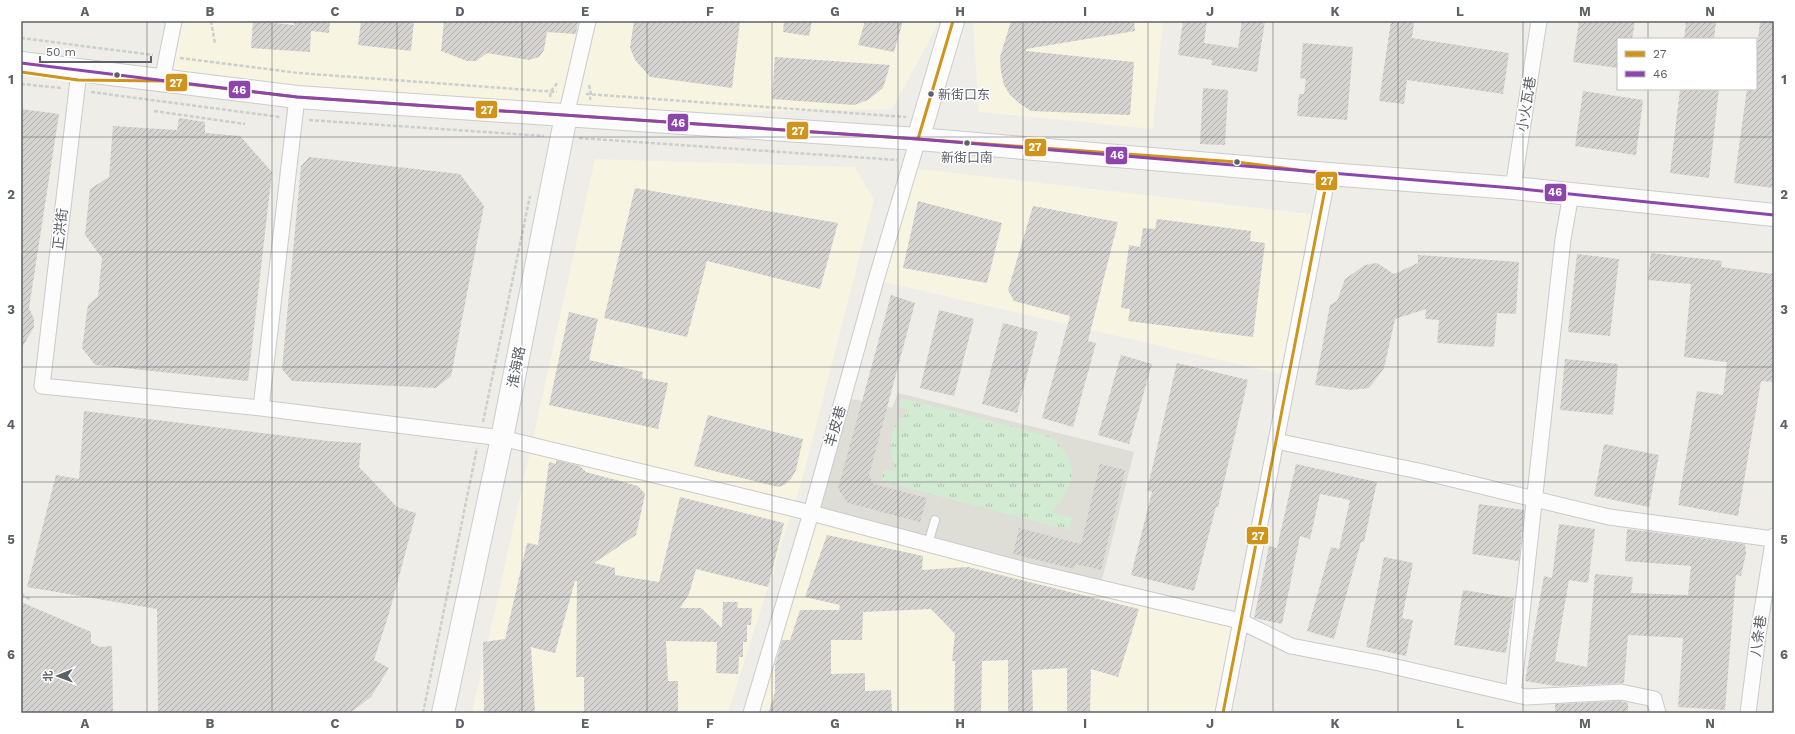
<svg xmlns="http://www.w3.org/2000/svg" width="1795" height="734" font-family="'Work Sans','Noto Sans SC',sans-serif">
<defs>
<pattern id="park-tufts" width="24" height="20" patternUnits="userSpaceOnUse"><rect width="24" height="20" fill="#d4ebd3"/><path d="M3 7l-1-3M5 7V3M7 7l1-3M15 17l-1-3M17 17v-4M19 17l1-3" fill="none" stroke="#afc2af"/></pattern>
<pattern id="building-hatch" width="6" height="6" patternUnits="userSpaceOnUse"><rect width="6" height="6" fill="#d5d4d1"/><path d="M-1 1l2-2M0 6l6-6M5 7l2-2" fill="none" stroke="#b0afad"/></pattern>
</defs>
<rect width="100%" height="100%" fill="#eeede8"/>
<path fill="#f7f4e1" d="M174,21H940L892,109L566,116L162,81Z
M973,21H1163L1153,129L979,112Z
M595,159L855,167L874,200L802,480L728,713H472Z
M910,168L1321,215L1289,376L876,280Z
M811,513L1240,621L1223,713H751Z"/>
<path fill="#deddd6" d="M898,393L1134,452L1100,588L811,513L843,397L892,408Z"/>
<path fill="url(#park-tufts)" d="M901,398L1049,436C1081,461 1077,484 1052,512L1072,518L1069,530L881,481L884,469L896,472C887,451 888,423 910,411L899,406Z"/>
<path fill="url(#building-hatch)" d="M253,21L294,25V21H330L329,33L311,31L310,52L251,48Z
M361,21H414L411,51L358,45Z
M444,21H578L576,34L547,32L544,50L539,57L529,60L487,53L476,61H467L441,51Z
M634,21H740L732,88L650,77L635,60L630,48Z
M784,21H812L809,36L783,32Z
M865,21H903L894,52L858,45Z
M1011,21H1134L1135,31L1026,49V51L1134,62L1130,115L1031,111L1019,103L1010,95L1004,85L1001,72L1000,57Z
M1183,21H1207L1204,43L1238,48L1242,21H1265L1257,72L1211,65L1212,60L1178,55Z
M1391,21L1414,23L1412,38L1509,53L1503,94L1407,80L1404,104L1379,101Z
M1579,21H1635L1632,39H1618V68L1573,62Z
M1686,21H1716L1714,39H1684Z
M1760,21H1774V188L1734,183L1747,89L1756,91V57Z
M1303,43L1353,47L1347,120L1297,116L1299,94H1304L1306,79L1300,78Z
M775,57L804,59L890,65L883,88L868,100L854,105L772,99Z
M1203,88L1228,90L1225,145L1200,144Z
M1680,89H1719L1709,178L1670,173Z
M1583,91L1643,100L1636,155L1575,146Z
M21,109L59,114L29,308L34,319V327L21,349Z
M179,118L205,122V133L240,136L272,172L248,381L95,365L82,348L88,305L98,296L102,258L85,235L90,189L109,177L113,126L177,130Z
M309,157L460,174L484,206L451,376L436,388L292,381L282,369L301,166Z
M635,188L838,223L820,289L707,261L687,337L604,318Z
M918,201L1002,223L987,283L903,268Z
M1033,206L1118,222L1088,341L1096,343L1073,427L1042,418L1070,316L1014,301L1008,290Z
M1157,219L1251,231L1250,241L1265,243L1253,337L1128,321L1130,309L1121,308L1129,245L1140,247L1143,228L1155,229Z
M1651,253L1722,261L1721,267L1774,274V382L1761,381L1738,516L1678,505L1697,391L1723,395L1727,362L1684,357L1691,284L1648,280Z
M1577,254L1619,259L1610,336L1568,332Z
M1418,255L1519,262L1516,314L1497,313L1494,347L1437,343L1439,320L1425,319L1426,309L1395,319L1384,368L1369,388L1350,390L1315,385L1330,305L1337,301L1345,279L1365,265L1377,263L1394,274L1418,263Z
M891,295L915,303L869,475L873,484L927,498L920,522L848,503L838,489Z
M939,310L974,319L954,396L920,388Z
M569,312L598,319L589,360L643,372L642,378L668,383L658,429L549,405Z
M1003,323L1038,332L1017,413L982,404Z
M1121,355L1152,364L1129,444L1098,435Z
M1565,359L1618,364L1613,415L1560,410Z
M1177,363L1248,380L1218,507H1216L1194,591L1131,575L1152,492L1147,490Z
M84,411L328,441L361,443L359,467L397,507L416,513L390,610L374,660L389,668L371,697L350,713H158L157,609L27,587L56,475L79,479Z
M708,415L803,439L796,470L791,479L784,485L778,487L694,466Z
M1604,444L1659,455L1649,507L1594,496Z
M556,460L580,466L586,472L638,486L645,494L636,535L594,563L615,568V575L659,582L680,497L784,523L768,587L696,569L689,594L680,608H701L722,628L723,602H738L737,608H752L751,625H747V642H743V657H739L738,674L716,673L717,642L666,641L668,681H678V713H584V677H576L577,581H575L555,653L531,647L535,713H484L483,642L505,639L527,543L538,545L549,462L556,464Z
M1100,464L1125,470L1101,570L1076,564L1074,569L1013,554L1019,528L1081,544Z
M1296,464L1377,482L1364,542H1361L1334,639L1307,631L1331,547L1339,549L1350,500L1320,494L1310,539L1300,536L1282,624L1254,618L1269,546L1277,548Z
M1479,504L1524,510L1519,561L1472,554Z
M1559,524L1595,529L1588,583L1569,580L1555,661L1587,667L1595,574L1633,577L1631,593L1688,595L1691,566L1625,561L1627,529L1745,544L1746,553L1741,576L1736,575L1725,710L1678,707L1683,638L1628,635L1624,683L1555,686L1525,681L1544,576L1552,578Z
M827,535L923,556L922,570L968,567L1139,609L1118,677L1091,669L1090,713H1067V668L1032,670L1033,713H1008V660L982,661L981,713H954L955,661H952L955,634L931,609L863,612L862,640H831V674L865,673V691L891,690L892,713H768L775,693V665L782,640H790L800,610H839L840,605L805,597Z
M1384,557L1413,563L1402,618L1413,620L1406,656L1366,647Z
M1463,590L1514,598L1506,653L1454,645Z
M21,602L91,632V643L100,647L112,646L113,713H21Z
M1620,701L1628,703V713H1555V704Z"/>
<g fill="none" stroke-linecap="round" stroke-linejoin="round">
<g stroke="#cacbca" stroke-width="10">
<path id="lane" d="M928,544L935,520"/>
</g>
<g stroke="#cacbca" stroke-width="17">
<path id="street" d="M79,71L42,386L261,408L502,438L811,513L1029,571L1240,621L1291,646L1379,663L1526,697L1621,692L1654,699L1658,713
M162,81L174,21
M566,116L588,21
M1513,188L1539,21
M261,408L297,97
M1276,441L1423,472L1609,517L1773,539
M1513,694L1563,239L1571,194
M751,713L811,513L876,280L918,139
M1223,713L1328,174
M1748,713L1758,635L1774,536"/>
</g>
<g stroke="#cccccd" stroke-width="24">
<path id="secondary" d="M21,63L297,97L918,139L1328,174L1513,188L1774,215
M918,139L953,21
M443,713L502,438L566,116"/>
</g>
<path stroke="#cbcfcd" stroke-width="2.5" stroke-dasharray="4 2" stroke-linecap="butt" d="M211,21L215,44
M21,38L153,55
M180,58L298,73L557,92
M21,84L62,88
M589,85L591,94L590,100
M91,92L280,117
M586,94L906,117
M550,97L551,91L558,82
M154,111L245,124
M309,120L544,136
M579,138L897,160
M483,422L530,196
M21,594L31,600
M423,713L477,448"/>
<use href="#lane" stroke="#fcfcfc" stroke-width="8"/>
<use href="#street" stroke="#fcfcfc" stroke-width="15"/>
<use href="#secondary" stroke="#fcfcfc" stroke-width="22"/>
<g stroke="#fff" stroke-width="6">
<path id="bus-1" d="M953,21L918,139L1237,162L1328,174L1223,713
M21,72L78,80L162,81L297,97L918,139L928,105"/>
</g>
<g stroke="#fff" stroke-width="6">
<path id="bus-2" d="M21,63L297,97L918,139L1513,188L1774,215"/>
</g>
<use href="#bus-1" stroke="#d0941a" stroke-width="3"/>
<use href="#bus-2" stroke="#8e44ad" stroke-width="3"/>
</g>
<path fill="none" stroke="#5c6067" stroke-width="1" stroke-opacity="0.55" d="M147,21V713M272,21V713M397,21V713M522,21V713M647,21V713M772,21V713M898,21V713M1023,21V713M1148,21V713M1273,21V713M1398,21V713M1523,21V713M1648,21V39M1648,89V713M21,137H1774M21,252H1774M21,367H1774M21,482H1774M21,597H1774"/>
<g fill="#5c6067" stroke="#fff" stroke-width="1.5">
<circle cx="117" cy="75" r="3.5"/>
<circle cx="931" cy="94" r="3.5"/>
<circle cx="967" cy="143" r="3.5"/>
<circle cx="1237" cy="162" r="3.5"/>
</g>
<g text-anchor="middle" stroke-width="3" stroke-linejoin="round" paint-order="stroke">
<g font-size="13" fill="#5c6067" stroke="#fff" text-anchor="start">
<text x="938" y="99">新街口东</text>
<text x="967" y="162" text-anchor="middle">新街口南</text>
</g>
<g font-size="14" fill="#5c6067" stroke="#fff">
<text transform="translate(1526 104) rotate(-81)" y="5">小火瓦巷</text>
<text transform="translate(60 229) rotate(-83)" y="5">正洪街</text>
<text transform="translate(516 367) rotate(-79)" y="5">淮海路</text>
<text transform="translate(835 426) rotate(-74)" y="5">羊皮巷</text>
<text transform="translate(1758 636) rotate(-82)" y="5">八条巷</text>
</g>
</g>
<g stroke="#fff" stroke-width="1.5">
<rect x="165" y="73" width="23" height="19" rx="4" fill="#d0941a"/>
<rect x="228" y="80" width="23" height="19" rx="4" fill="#8e44ad"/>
<rect x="475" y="100" width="23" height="19" rx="4" fill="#d0941a"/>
<rect x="667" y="113" width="22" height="19" rx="4" fill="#8e44ad"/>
<rect x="786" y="121" width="23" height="19" rx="4" fill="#d0941a"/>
<rect x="1024" y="138" width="23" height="19" rx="4" fill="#d0941a"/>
<rect x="1105" y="146" width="23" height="19" rx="4" fill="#8e44ad"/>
<rect x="1315" y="171" width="23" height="20" rx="4" fill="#d0941a"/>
<rect x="1544" y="183" width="23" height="19" rx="4" fill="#8e44ad"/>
<rect x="1246" y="526" width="23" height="19" rx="4" fill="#d0941a"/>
</g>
<g font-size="11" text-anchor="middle" font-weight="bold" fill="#fff">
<text x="176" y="87">27</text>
<text x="239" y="94">46</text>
<text x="487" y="114">27</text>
<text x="678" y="127">46</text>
<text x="798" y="135">27</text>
<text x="1035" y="151">27</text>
<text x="1117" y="159">46</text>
<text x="1327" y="185">27</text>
<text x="1555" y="196">46</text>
<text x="1258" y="540">27</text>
</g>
<rect width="1795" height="734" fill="none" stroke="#ffffff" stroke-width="44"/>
<rect x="1617" y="38" width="140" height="52" fill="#ffffff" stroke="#bebfc2"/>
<rect x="1625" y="51" width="20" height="6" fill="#d0941a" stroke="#bebfc2"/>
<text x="1653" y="58" font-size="12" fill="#5c6067">27</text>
<rect x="1625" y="71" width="20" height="6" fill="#8e44ad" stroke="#bebfc2"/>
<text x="1653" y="78" font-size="12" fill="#5c6067">46</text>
<g transform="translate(58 676) rotate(269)" stroke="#ffffff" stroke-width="3" paint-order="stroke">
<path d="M0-3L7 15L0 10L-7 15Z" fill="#5c6067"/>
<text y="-6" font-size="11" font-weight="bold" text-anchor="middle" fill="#5c6067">北</text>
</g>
<path d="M40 56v6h111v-6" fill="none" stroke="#5c6067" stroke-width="2"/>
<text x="46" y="56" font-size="12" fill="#5c6067" stroke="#ffffff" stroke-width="3" paint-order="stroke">50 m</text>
<rect x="22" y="22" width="1751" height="690" fill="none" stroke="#5c6067" stroke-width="1.5"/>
<g font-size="13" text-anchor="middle" font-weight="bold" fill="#5c6067">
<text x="85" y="16">A</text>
<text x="210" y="16">B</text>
<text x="335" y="16">C</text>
<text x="460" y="16">D</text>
<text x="585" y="16">E</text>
<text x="710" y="16">F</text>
<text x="835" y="16">G</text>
<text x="960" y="16">H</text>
<text x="1085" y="16">I</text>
<text x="1210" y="16">J</text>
<text x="1335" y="16">K</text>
<text x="1460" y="16">L</text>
<text x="1585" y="16">M</text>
<text x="1710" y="16">N</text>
<text x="11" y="84">1</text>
<text x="1784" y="84">1</text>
<text x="11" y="199">2</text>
<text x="1784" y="199">2</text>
<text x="11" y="314">3</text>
<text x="1784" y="314">3</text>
<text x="11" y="429">4</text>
<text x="1784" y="429">4</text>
<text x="11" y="544">5</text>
<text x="1784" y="544">5</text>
<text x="11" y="659">6</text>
<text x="1784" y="659">6</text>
<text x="85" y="728">A</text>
<text x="210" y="728">B</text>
<text x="335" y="728">C</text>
<text x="460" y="728">D</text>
<text x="585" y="728">E</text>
<text x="710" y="728">F</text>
<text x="835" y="728">G</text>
<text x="960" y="728">H</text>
<text x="1085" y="728">I</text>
<text x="1210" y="728">J</text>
<text x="1335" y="728">K</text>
<text x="1460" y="728">L</text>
<text x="1585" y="728">M</text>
<text x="1710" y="728">N</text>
</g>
</svg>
